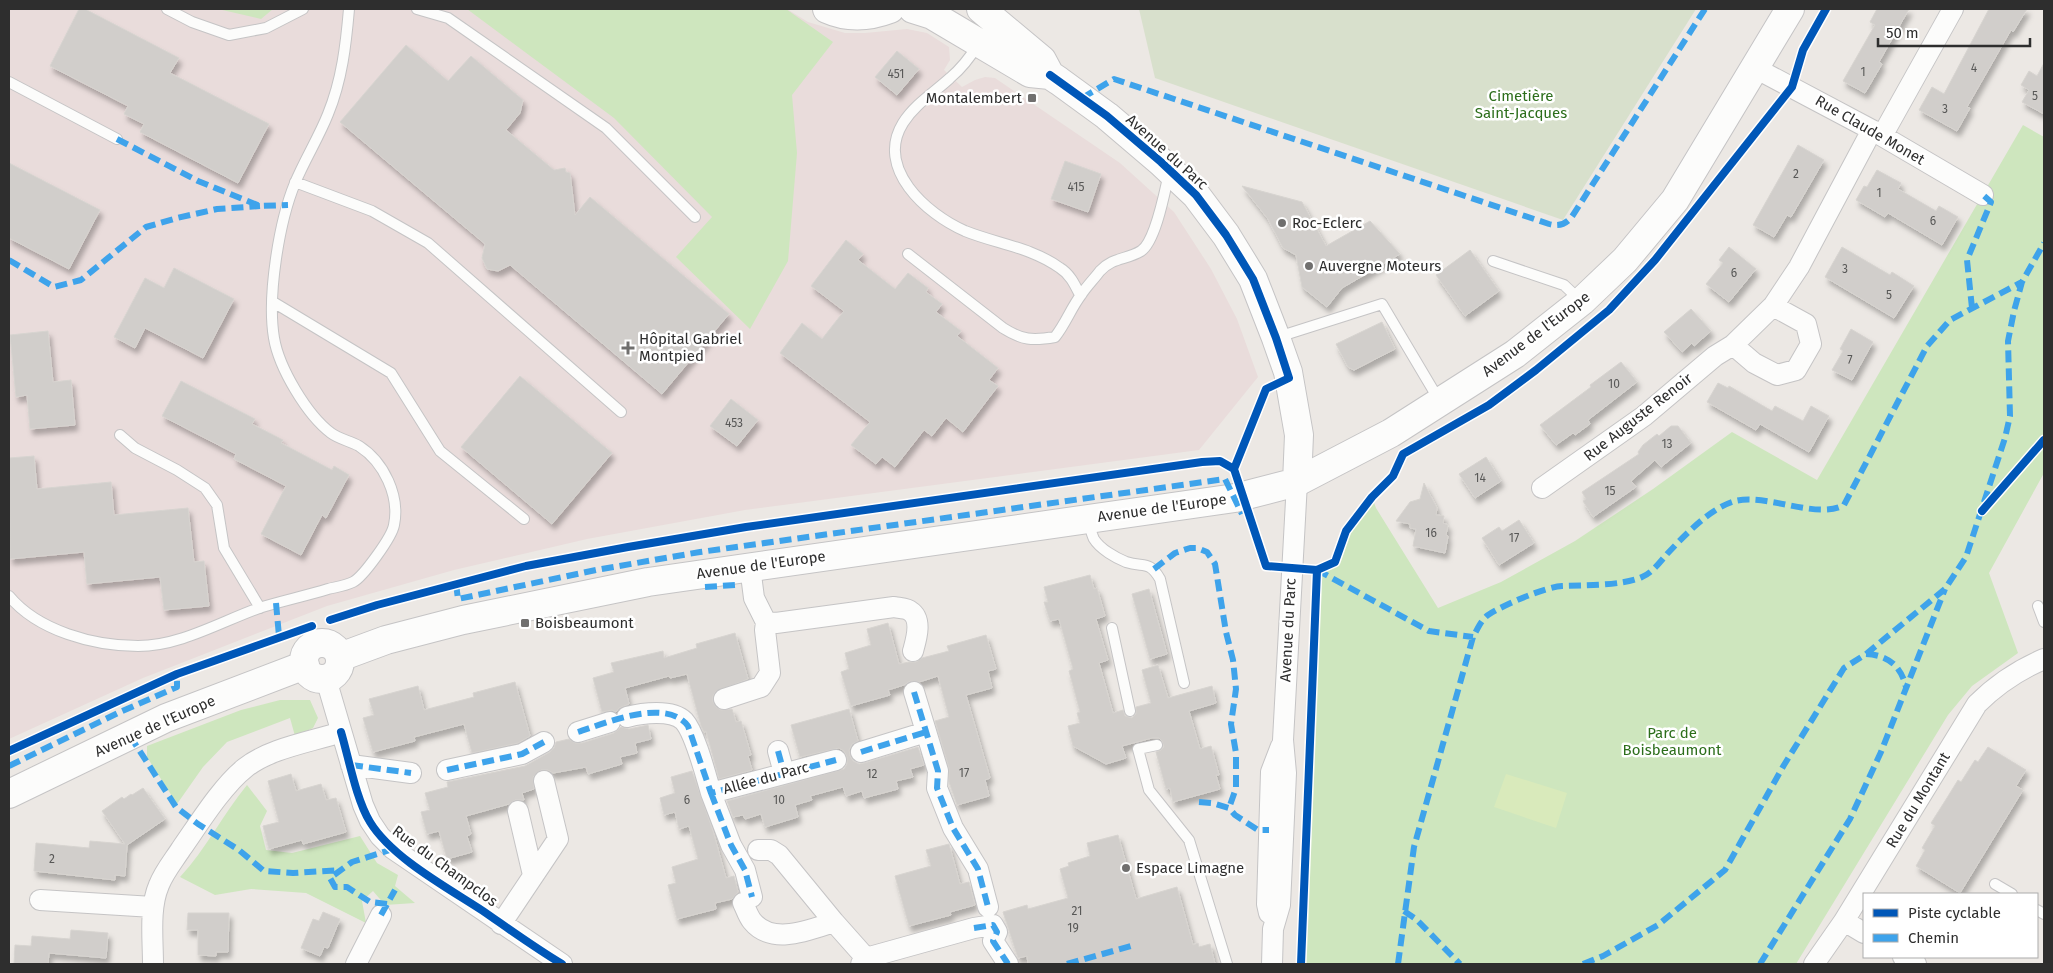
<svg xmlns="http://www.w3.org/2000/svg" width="2053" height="973" font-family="'Fira Sans',sans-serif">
<defs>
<filter id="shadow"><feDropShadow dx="3" dy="5.5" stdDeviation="2.5" flood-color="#0004"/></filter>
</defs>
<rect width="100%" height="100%" fill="#ece8e4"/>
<path fill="#e9dcdb" d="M9,9H787L808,22L845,33H865L907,29L927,33L949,47L950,60L944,70L962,87L975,80L985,77L995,78L1120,163L1174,212L1211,269L1237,319L1258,377L1199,450L745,510L587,539L454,570L327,606L143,678L9,739Z"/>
<path fill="#cee6be" d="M218,9H273L261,19Z
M467,9H786L833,42L792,95L797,153L788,261L750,329L676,257L712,217L614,118Z
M2023,125L2044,137V473L1989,573L2018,653L1972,686L1948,715L1796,964H1301L1317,570L1335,562L1346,531L1372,497L1376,508L1438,608L1501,582L1575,541L1653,489L1732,432L1817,480Z
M280,700H310L318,718L313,728L295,736L290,718L227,742L203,767L177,804L147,757V746L241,710Z
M247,785L267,811L260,826L266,850L292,853L360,836L377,863L398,875L395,886L415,903L385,905L373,891L362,901L366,923L306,893L251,889L215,895L180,877C206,849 223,814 247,785Z"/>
<path fill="#d8e0cc" d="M1139,9H1696L1563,220L1155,78Z"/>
<path fill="#d9eabb" d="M1506,774L1567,793L1556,828L1494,807Z"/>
<path fill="#d1cecb" stroke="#d7d4d0" filter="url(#shadow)" d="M79,9H85L179,58L170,73L269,124L238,183L140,132L144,124L124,114L128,106L50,66Z
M1877,9H1909L1879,62L1882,64L1865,93L1843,81L1875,25L1870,22Z
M1989,9H2027L2013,32L2011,30L1967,107L1970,108L1957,131L1919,110L1932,87L1944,94Z
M406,45L448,81L471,56L523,100L520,113L506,130L554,170L565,168L566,172L570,173L575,215L590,197L729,314L662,394L510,265L498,271L487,269L482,258L485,244L340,122Z
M897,51L919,69L897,95L875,77Z
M2044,63V114L2022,102L2029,90L2021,85L2029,71L2037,76Z
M1798,145L1824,160L1791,217L1787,215L1774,237L1753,225Z
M1065,161L1101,174L1088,212L1051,199Z
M9,163L100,210L69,269L9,238Z
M1877,170L1901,183L1898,189L1936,211L1939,206L1958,217L1942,245L1888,213L1885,217L1856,200L1864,186L1867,187Z
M1242,186L1302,202L1326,246L1370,221L1400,254L1342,288L1327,307L1302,287L1296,255L1283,248L1268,219Z
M846,240L863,254L858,260L895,289L908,273L928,288L926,292L942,304L936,312L961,331L957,336L998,368L989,380L998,386L963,432L946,418L932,436L924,430L895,467L882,457L876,464L851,445L870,422L780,353L802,323L822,339L844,311L811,286Z
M1729,247L1756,269L1729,302L1706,284L1723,263L1719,260Z
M1842,247L1890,275L1892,272L1914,286L1894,318L1825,277Z
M1470,250L1499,291L1465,316L1436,275Z
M174,268L234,299L203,358L145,328L135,348L114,337L145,278L164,288Z
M1691,309L1711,331L1694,346L1692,343L1682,352L1664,332Z
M1382,322L1395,349L1354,370L1348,367L1336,344Z
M1851,329L1873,342L1852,380L1832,370L1843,351L1840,349Z
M48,331L53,382L71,380L75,425L30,429L27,395L16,397L10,335Z
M1621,362L1637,382L1588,420L1590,424L1575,435L1573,433L1556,445L1540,425L1591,387L1590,385Z
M520,376L612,453L552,524L461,447Z
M181,381L255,419L252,424L283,440L281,443L332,470L334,466L349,475L326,518L322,515L301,555L261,534L286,486L234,459L236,454L162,416Z
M1718,383L1728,388L1729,386L1772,411L1775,406L1803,421L1811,406L1829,416L1809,452L1760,424L1756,430L1707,402Z
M731,399L758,420L737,446L710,426Z
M1671,426H1678L1691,443L1661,467L1655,460L1631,481L1636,487L1593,517L1583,501L1586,499L1582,492L1639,454L1638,452L1643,445L1657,434L1659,436Z
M34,456L37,489L111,482L114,515L188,508L194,562L204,561L209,606L164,610L160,577L87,584L84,552L10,559L9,458Z
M1486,457L1501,481L1475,498L1459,474Z
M1424,483L1437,508L1436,515L1444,516L1443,523L1448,525L1446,535L1448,536L1445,553L1413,546L1416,529L1410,528V524L1396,521L1410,502L1420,499Z
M1519,520L1534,543L1499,565L1482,538L1499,527L1502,531Z
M1090,575L1094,589L1097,588L1105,616L1096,619L1108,660L1099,663L1113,713L1123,710L1125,716L1132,718L1136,714V707L1151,703L1142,670L1158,665L1168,698L1212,686L1216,703L1189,711L1200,749L1211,746L1219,775H1216L1220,789L1173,802L1170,788L1166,789L1156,752L1161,750L1164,747L1162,741L1159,738H1152L1122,746L1126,758L1106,764L1073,746L1068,726L1080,723L1077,713L1080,712L1069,671L1073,669L1059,619L1050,621L1044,602H1048L1044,587Z
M1149,589L1167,654L1150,659L1132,594Z
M888,623L899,664L909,662H916L922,658L949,651L947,646L986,635L996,669L988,671L992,688L966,695L990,778L985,780L989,796L957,805L949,782V768L935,721L949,717L938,676L919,682L910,681L904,685L888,690L890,695L851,706L841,672L849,669L845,653L871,645L867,629Z
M735,633L748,679L716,691L713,696V702L716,707L721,710L732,709L736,722L741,721L751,755L748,756L752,770L719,779L706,731L704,732L701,726L687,674L670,678L669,676L625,688L629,704L619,708L616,712L612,710L602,712L593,678L614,672L611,663L663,651L664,658L697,648L696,644Z
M515,682L530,736L518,743L472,753L464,724L414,737L415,741L373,752L363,718L374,715L369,699L418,686L424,710L474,697L473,693Z
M849,709L858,741L852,744L849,750L850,756L853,761L859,764L864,763L918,747L924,765L910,769L913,777L896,781L898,789L864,798L862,791L846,796L843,787L810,796L812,800L795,805L798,817L765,827L761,814L745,819L743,815L733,817L727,801L844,769L847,764V757L844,751L839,748L800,757L791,725Z
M648,725L651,739L635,743L637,753L620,757L622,764L588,774L586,767L553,773L548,770H541L533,777L534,789L522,793L524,800H515L509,804L466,816L471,834L467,836L472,852L447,859L439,831L427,834L421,812L430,810L425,793L448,787L447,782L525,766L550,752L554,748L556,742L569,739L575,743H582L614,733L621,727L629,729Z
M1988,747L2026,770L2016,786L2023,790L1960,893L1916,866L1925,850L1922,848L1935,826L1931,823L1945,801L1958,780L1961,782L1975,760L1978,762Z
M692,771L713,831L726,878L734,876L738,892L732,899L715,903L716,909L677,919L668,885L676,883L672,867L698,859L689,826L679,829L675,812L664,815L660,798L675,793L671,777Z
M291,774L296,791L321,784L326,800L336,798L346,832L303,844L302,840L269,849L263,826L279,822L268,781Z
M143,788L165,819L127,845L125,876L115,875V880L34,871L36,843L89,848L90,841L125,844L102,811L122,797L124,799L131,794L132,795Z
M1118,835L1136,899L1177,887L1193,945L1198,943L1199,947L1210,944L1215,964H1028L1027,956L1018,958L1003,912L1027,905L1028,909L1068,898L1060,869L1069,866L1068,863L1090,856L1087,843Z
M949,844L960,884L969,882L975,905L950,912L951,915L909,926L895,876L931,866L926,850Z
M323,912L340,919L328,948L324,947L320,956L301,948L313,919L319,921Z
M188,913H229L228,952H216V956L198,955V930H187Z
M71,930L108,933L106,958L49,953L48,964H14L15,945L31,946L32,936L70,939Z"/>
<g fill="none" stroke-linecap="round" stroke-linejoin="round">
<g stroke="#c5c4c5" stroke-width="12">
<path id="lane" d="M167,9L192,22L229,35L266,28L303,9
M417,9L448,18L606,128L695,217
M979,43C971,56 962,68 950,78C935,92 915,104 903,123C875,168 926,214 965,231C997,244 1031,247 1060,268C1070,274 1075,285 1080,295
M9,82L117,139
M295,182L372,211L428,243L621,412
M908,254L1003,328C1022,340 1032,341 1055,337C1066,323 1071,308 1081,295C1086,287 1094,279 1100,271C1113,257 1126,260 1141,251C1156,241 1165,190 1169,173
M1493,261L1564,285L1581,301
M273,302L391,373L440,451L524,519
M1278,337L1382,304L1439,400
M120,435L135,448L177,470L205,488L217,505L224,548L260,608
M1088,520C1090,526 1091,533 1094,539C1100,549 1116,558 1126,562C1144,568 1149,560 1160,579L1184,683
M9,596C38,631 94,646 138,646C180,646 220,622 259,608C282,601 305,596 328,589C336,587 345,586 353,582C363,577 392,537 394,525C400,496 384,462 359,446C350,441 339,439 331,433C307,415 279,368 274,338C267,296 279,222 295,183C305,159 319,137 328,114C342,80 346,44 349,9
M2038,606L2044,622
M1112,628L1130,711
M1157,745L1138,749L1149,790L1189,840L1227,964
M1995,884L2012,894
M2037,910L2044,914"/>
</g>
<g stroke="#c5c4c5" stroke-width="22">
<path id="street" d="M1755,68L1872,130L1983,195
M1882,136L1953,9
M1733,345L1754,363L1777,375L1796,370L1811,344L1806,324L1773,306
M1542,488L1644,416L1715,356L1733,345L1773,306L1799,267L1872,130
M750,567L754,598L766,622L776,623L894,607C898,608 907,608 910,611C923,619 916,640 913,651
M326,679L363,805L370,821L380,836L393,849L562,964
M914,692L938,771L937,788L953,828L978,869L988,907
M724,699L761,687L770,673L765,630L766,622
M627,717C642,713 672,709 684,721C695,733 706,776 711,793L836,760
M578,732L610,722
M778,751L784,773
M861,752L926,732
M351,765L411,773
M447,770L522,754L544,742
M711,793L731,845L745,870L752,897
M518,811L533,875
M758,850H771L779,855L834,922L866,958
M40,900L153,907
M743,903C746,909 748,916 752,921C772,946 809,930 834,922
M1269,913L1267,904L1271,772L1281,746
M1844,921L1864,933
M501,924L558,839L544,781
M1903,957L1916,964
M153,964C153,939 149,908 159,885C164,872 174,860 181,849C198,825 222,786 245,768C270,748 311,742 341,732
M356,964L381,915
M861,964L866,958L974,928L993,925L997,932L993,941L1008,964
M1272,964L1273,929L1280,905L1286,773L1283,740L1297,482
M1814,964L1844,921L1977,704C1997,684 2018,670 2044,659"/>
</g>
<g stroke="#c5c4c5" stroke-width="30">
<path id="secondary" d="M827,9C847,18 869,17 890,9
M913,9L932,15L1030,73L1050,75L1059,81L1107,116L1161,162L1196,195L1226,235L1253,279L1276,338L1288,372L1299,435L1297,482
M981,9L1042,60L1050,75
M304 661a18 18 0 1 1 36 0a18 18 0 1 1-36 0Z
M340,657L386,640L463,620L648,582L1235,498L1297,482L1391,433L1515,354L1582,301L1625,260L1675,200L1790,9
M9,794L166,718L305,665"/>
</g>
<use href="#lane" stroke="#fcfcfb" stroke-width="10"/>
<use href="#street" stroke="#fcfcfb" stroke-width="20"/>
<use href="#secondary" stroke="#fcfcfb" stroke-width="28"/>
<path stroke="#3ea3eb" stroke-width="6" stroke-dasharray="12 6" stroke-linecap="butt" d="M1082,98L1114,79L1549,224C1559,227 1567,224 1573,215L1705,9
M117,139L198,181L260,206L288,205
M9,260L54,287L81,280L146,227L177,218L217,209L260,206
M1972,308L1967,260L1991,202L1983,195
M1154,569L1175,553L1190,548H1197L1207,552L1215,564L1226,632L1233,660L1236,689L1231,724L1236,753V788L1229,808
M1317,570L1429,631L1473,637
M456,584L458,599L596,570L700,552L1225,479L1242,514
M705,587L735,585
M276,603L279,636
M1866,654C1888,655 1901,666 1906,687
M914,692L938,771L937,788L953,828L978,869L988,907
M578,732C606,723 666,697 688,726L711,793L836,760
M130,736L176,807L198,824L239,850L264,871L293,873L341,870
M778,751L784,773
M861,752L926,732
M351,765L411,773
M9,766L120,712L177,687V674
M447,770L522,754L544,742
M711,793L731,845L745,870L752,897
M1199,802L1212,803L1229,808L1235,815L1258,830H1269
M387,904L370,902L347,887H335L330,878L352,862L393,849
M1404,911L1416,919L1460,964
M381,915L395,890
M974,928L993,925L997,932L993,941L1008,964
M1067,964L1131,946
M1398,964L1414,847L1473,637C1477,630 1481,620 1488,615C1503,605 1545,587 1562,586C1584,585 1622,586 1642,577C1652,573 1660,562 1667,554C1684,536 1710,508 1735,501C1766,493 1817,520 1844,505L1927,346L1950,320L2022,282
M1583,964L1603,956L1658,925L1725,870L1784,765L1844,668L1866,654L1945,589L1966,557L2005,438L2010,416L2008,341L2014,311L2022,282L2044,243
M1760,964L1850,819L1881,752L1945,589"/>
<g stroke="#fff" stroke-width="11">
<path id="cycleway" d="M1050,75L1107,116L1161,162L1196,195L1226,235L1253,279L1276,338L1289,378L1266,389L1234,469
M1982,511L2044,440
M330,620L377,605L526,566L628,547L746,527L1202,462L1220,461L1234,469L1266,566L1317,570L1335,562L1346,531L1372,497L1393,476L1403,454L1489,405L1536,370L1609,310L1655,260L1792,87L1803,50L1826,9
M341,732C349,759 356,799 370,822C392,858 448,888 483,911C509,929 535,948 562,964
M9,751L177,674L312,626
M1301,964L1317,570"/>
</g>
<use href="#cycleway" stroke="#0057b8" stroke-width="8"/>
</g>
<g fill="#706f6e" stroke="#fff" stroke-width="2">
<rect x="1027" y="93" width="10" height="10" rx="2.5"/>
<circle cx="1282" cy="223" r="5"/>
<circle cx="1309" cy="266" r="5"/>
<path d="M625.5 340.5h5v5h5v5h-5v5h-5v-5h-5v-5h5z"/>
<rect x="520" y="618" width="10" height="10" rx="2.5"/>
<circle cx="1126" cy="868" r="5"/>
</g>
<g text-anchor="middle" stroke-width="5" stroke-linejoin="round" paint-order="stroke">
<g font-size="12" fill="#585857">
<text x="1974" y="72">4</text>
<text x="1863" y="76">1</text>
<text x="896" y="78">451</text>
<text x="2035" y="100">5</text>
<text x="1945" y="113">3</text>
<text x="1796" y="178">2</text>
<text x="1076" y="191">415</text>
<text x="1879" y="197">1</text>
<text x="1933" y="225">6</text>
<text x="1845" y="273">3</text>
<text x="1734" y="277">6</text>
<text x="1889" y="299">5</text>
<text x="1850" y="364">7</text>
<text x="1614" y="388">10</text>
<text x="734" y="427">453</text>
<text x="1667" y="448">13</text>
<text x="1480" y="482">14</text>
<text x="1610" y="495">15</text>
<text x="1431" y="537">16</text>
<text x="1514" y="542">17</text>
<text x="964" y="777">17</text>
<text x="872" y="778">12</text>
<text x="687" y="804">6</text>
<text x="779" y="804">10</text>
<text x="52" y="863">2</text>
<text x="1077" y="915">21</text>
<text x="1073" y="932">19</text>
</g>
<g font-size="15" fill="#2c6e1b" stroke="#fff">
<text x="1521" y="101">Cimetière<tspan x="1521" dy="17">Saint-Jacques</tspan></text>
<text x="1672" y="738">Parc de<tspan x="1672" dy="17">Boisbeaumont</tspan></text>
</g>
<g font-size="15" fill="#2e2e2e" stroke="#fff" text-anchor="start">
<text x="1022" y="103" text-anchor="end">Montalembert</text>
<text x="1292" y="228">Roc-Eclerc</text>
<text x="1319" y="271">Auvergne Moteurs</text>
<text x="639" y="344">Hôpital Gabriel<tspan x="639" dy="17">Montpied</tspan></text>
<text x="535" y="628">Boisbeaumont</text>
<text x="1136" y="873">Espace Limagne</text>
</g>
<g font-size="15" fill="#2e2e2e" stroke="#fff">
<text transform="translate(1870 130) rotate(30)" y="5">Rue Claude Monet</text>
<text transform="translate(1167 152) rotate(42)" y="5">Avenue du Parc</text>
<text transform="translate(1536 334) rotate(-37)" y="5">Avenue de l'Europe</text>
<text transform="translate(1638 417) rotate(-38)" y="5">Rue Auguste Renoir</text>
<text transform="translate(1162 508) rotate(-8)" y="5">Avenue de l'Europe</text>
<text transform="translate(761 565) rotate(-8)" y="5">Avenue de l'Europe</text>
<text transform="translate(1288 630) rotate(-87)" y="5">Avenue du Parc</text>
<text transform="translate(155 726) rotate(-24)" y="5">Avenue de l'Europe</text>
<text transform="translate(766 778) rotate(-15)" y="5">Allée du Parc</text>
<text transform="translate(1918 800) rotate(-59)" y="5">Rue du Montant</text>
<text transform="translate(445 866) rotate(36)" y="5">Rue du Champclos</text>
</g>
</g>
<rect width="2053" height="973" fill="none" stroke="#2e2e2e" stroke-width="20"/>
<rect x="1863" y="893" width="175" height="65" fill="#ffffff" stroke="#ababab"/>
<rect x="1873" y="909" width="25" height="8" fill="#0057b8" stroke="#ababab"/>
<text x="1908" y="918" font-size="15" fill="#2e2e2e">Piste cyclable</text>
<rect x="1873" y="934" width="25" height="8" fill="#3ea3eb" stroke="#ababab"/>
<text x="1908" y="943" font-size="15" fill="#2e2e2e">Chemin</text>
<path d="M1878 38v8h152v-8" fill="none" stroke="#2e2e2e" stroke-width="2.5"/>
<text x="1886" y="38" font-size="15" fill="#2e2e2e" stroke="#ffffff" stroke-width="4" paint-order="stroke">50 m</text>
</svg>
